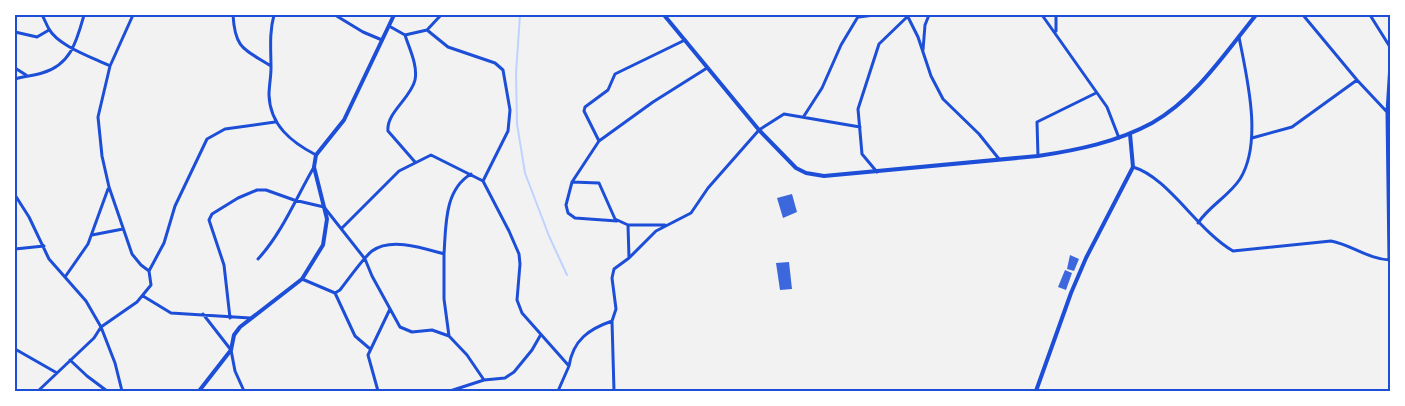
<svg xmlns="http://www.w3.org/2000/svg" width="1405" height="406" font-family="Rubik,sans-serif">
<rect width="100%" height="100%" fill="#f2f2f2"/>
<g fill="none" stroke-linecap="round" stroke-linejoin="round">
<path stroke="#bfd3fe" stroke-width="2" d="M520,15L516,73L517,124L525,173L549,236L567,275"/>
</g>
<path fill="#3d67dc" d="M792,194L797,212L783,218L777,198Z
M1070,255L1079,259L1074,271L1067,269Z
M789,262L792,289L780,290L776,263Z
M1065,270L1072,273L1066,290L1058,287Z"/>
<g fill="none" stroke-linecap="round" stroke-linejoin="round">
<path stroke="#1d4ed8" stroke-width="3" d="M42,15C45,20 46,24 49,29C58,46 94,58 110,66
M233,15C235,49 244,49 271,66
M274,15C269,33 271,50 271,68C271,77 269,86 269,95C270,125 291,142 316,155
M335,15L363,32L382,40
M1042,15L1107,107L1119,138
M1303,15L1357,80L1387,112L1389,260
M1370,15L1390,47
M859,17L874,15
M908,17L918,37L931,76L943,99L979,134L999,159
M389,26L405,35C409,48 418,65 415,80C411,98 386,113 388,131L415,162
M427,30L441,15
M1056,31V15
M15,32L37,37L49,30
M405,35L427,30L448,47L495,63L503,70L510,110L508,131L483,181
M923,50L925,25L929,15
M1390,64L1387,112L1390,113
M15,68L26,75
M15,79C24,76 33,76 42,73C71,65 77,40 84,15
M804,116L822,88L841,45L859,15
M1252,138L1292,127L1357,80
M599,141L584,111L585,107L608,90L615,74L685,40
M1038,156L1037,122L1096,93
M1133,167C1168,177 1197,230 1233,251L1331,241C1352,245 1368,259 1390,260
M877,172L862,154L858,109L879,44L907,17
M572,182L599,183L615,219L628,225L629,258L614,269L612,278L616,309L612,321L614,391
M15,195L29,217L49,259L86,301L101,327L137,302L151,285L149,271L141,265L132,254L109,187L102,156L98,117L110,66L133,15
M617,221L575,218L568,213L566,205L572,182L599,141L653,102L707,68
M1198,223C1209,206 1229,196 1240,179C1263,142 1247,78 1239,37
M628,225H665
M342,228L399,171L431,155L483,181L509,231L519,254L520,264L517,300L522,313L569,366L558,391
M92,235L123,229
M15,249L44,246
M444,254V299L449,336L467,355L484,380
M629,258L656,231L691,213L708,188L759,130L784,114L860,127
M258,259C282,233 296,198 314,167
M149,271L164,243L175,206L207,139L225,129L275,122
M65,277L88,244L108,189
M302,279L335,293L340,290C347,281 364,257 372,251C391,237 423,248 444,254C446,226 444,190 471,174
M335,293L355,336L369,348
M143,296L171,313L250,318
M203,314L231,350L235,371L244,391
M230,318L224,265L209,220L212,214L238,198L257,190H266L294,200L324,207L365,259L372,276L400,327L412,332L432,330L449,336
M15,349L57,373
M70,360L87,376L107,391
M569,366C573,340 589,329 612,321
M38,391L94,338L101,327L115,363L122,391
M378,391L368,355L390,309
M450,391L484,380L505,378L514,372L532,350L540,336"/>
<path stroke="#1d4ed8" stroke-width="4" d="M199,391L231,350L234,335L240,327L302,279L323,245L327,219L314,167L316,155L344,120L394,15
M1036,391L1071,293L1086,258L1133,167L1130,134"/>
<path stroke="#1d4ed8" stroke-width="4" d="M664,15L759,130L796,168L806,173L824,176L1038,156C1078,150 1117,142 1152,123C1195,99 1226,52 1256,15"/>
</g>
<rect width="1405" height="406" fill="none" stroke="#ffffff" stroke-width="32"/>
<rect x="16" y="16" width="1373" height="374" fill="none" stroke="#1d4ed8" stroke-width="2"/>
</svg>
